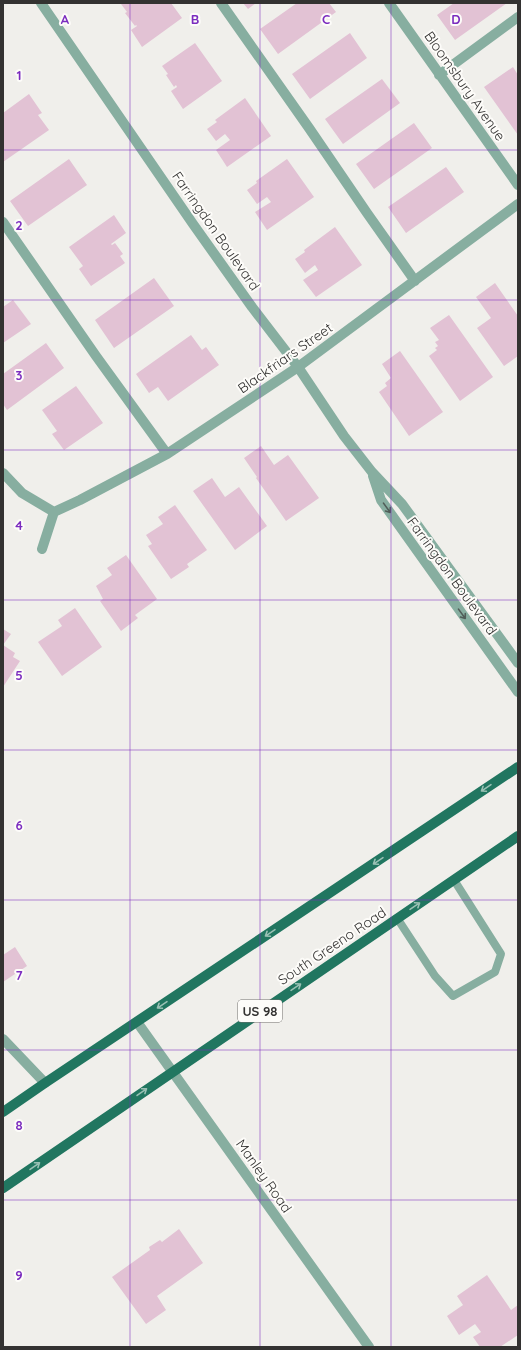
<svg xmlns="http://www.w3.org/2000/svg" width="521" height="1350" font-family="Quicksand,sans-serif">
<rect width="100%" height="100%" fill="#f0efeb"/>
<path fill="#e2c2d4" d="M123,3H171L182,18L142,47L131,30L137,26L136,25L135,26L125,13L127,12L121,4Z
M243,3H256L248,9Z
M297,3H329L336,12L278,54L260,29Z
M454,3H507L455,40L437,15Z
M350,33L367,58L310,99L292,74Z
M195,43L222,81L183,109L171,91L177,87L176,85L174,87L166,75L168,74L162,66Z
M513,67L518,75V135L484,87Z
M382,79L400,103L343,144L325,119Z
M29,94L42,113L38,115L49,130L3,162V113Z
M245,98L271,136L227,167L216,150L230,140L225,134L216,141L207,129L217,122L215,120Z
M414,123L432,148L374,189L356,164Z
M69,159L87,185L28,226L10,201Z
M287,159L314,197L267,230L255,212L271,202L267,197L257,204L247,190L257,183L256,181Z
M446,167L464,192L406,233L388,207Z
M114,215L126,233L111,244L112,245L115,243L123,254L120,256L125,263L91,286L79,269L83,266L69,247Z
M335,227L362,265L316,297L303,280L318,270L315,265L305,273L295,259L305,252L304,250Z
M154,278L174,306L114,348L95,320Z
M495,283L518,316V356L504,366L477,328L491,318L476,297Z
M13,300L31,324L3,343V307Z
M449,315L493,377L460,401L429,356L437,350L435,348L438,346L435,342L439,340L430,328Z
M191,335L202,350L206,347L219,365L168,401L158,387L149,393L136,374Z
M46,343L64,368L7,410L3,404V374Z
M400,351L443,412L409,436L379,392L387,386L385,383L391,378L382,364Z
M76,386L103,423L64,450L52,434L57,431L42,410Z
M261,446L274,465L288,455L319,498L286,521L256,478L257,477L244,458Z
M212,478L225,497L239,487L267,526L235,550L193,491Z
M175,505L207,550L187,564L189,567L171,579L148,546L152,544L146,535L163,524L158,517Z
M126,555L157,599L135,615L138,618L121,631L100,601L103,599L96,586L112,575L107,568Z
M75,608L102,647L62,676L38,642L62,626L58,620Z
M3,629L11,634L3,645L15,653L13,657L20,661L3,687Z
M15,947L27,966L3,982V955Z
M179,1229L203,1263L157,1296L166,1310L146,1324L112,1277L150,1250L149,1247L160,1240L162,1242Z
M487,1275L511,1310L518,1305V1335L500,1347H480L473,1337L481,1332L475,1324L459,1335L447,1316L463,1305L457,1296Z"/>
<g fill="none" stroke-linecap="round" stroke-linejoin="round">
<path stroke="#87aea0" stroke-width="8" d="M397,918L435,976L453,996L495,972L501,954L454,880"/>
<path stroke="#87aea0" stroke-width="10" d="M41,3L193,224L252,307L298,367L344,436L372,472L402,504L518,663
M221,3L309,128L367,213L415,281
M389,3L518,185
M439,75L518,17
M3,222L96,356L167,454
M3,473L22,493L54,512
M373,476L381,500L518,692
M54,512L80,500L167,454L298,367L518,204
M42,549L54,512
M3,1039L45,1083"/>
<path stroke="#87aea0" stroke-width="10" d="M137,1022L369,1347"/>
<path stroke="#217660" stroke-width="10" d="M3,1112L45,1083L518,767
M3,1188L518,836"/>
</g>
<defs><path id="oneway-shaft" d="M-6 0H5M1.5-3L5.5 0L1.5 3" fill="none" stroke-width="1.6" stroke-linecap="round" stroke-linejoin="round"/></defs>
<g stroke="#505d58">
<use href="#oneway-shaft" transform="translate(387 508) rotate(54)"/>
<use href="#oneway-shaft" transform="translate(462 614) rotate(54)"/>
</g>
<g stroke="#9ac0b4">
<use href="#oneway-shaft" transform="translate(486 788) rotate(146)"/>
<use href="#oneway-shaft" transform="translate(378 861) rotate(146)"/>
<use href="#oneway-shaft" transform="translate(415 906) rotate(-34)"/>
<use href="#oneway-shaft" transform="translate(270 933) rotate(146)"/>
<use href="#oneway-shaft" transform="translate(296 987) rotate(-34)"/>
<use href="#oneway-shaft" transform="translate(162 1005) rotate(146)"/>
<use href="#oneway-shaft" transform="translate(142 1092) rotate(-35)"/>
<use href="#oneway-shaft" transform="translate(35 1166) rotate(-35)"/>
</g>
<path fill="none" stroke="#7b2cbf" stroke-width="1" stroke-opacity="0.55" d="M130,3V1347M260,3V1347M391,3V1347M3,150H518M3,300H518M3,450H518M3,600H518M3,750H518M3,900H518M3,1050H518M3,1200H518"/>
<g text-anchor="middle" stroke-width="4" stroke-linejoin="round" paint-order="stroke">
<rect fill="#fdfcf9" stroke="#706f6d" stroke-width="1" x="238" y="1000" width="44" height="22" rx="3"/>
<g font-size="13" font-weight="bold" fill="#333231">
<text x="260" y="1016">US 98</text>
</g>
<g font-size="14" fill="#333231" stroke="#fdfcf9">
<text transform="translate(465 86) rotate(55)" y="5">Bloomsbury Avenue</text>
<text transform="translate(216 231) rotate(55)" y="5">Farringdon Boulevard</text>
<text transform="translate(285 358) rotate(-35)" y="5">Blackfriars Street</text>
<text transform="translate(452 576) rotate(54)" y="5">Farringdon Boulevard</text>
<text transform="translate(332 946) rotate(-34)" y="5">South Greeno Road</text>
<text transform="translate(264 1176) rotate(55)" y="5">Manley Road</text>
</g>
</g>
<g font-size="13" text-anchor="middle" font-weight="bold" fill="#7b2cbf" stroke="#fdfcf9" stroke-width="4" stroke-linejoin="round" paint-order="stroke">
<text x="65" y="24">A</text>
<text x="195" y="24">B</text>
<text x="326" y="24">C</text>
<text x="456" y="24">D</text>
<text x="19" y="80">1</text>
<text x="19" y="230">2</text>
<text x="19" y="380">3</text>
<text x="19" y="530">4</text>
<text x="19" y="680">5</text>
<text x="19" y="830">6</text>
<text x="19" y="980">7</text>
<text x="19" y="1130">8</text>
<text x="19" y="1280">9</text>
</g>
<rect width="521" height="1350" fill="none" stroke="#333231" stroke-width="8"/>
</svg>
